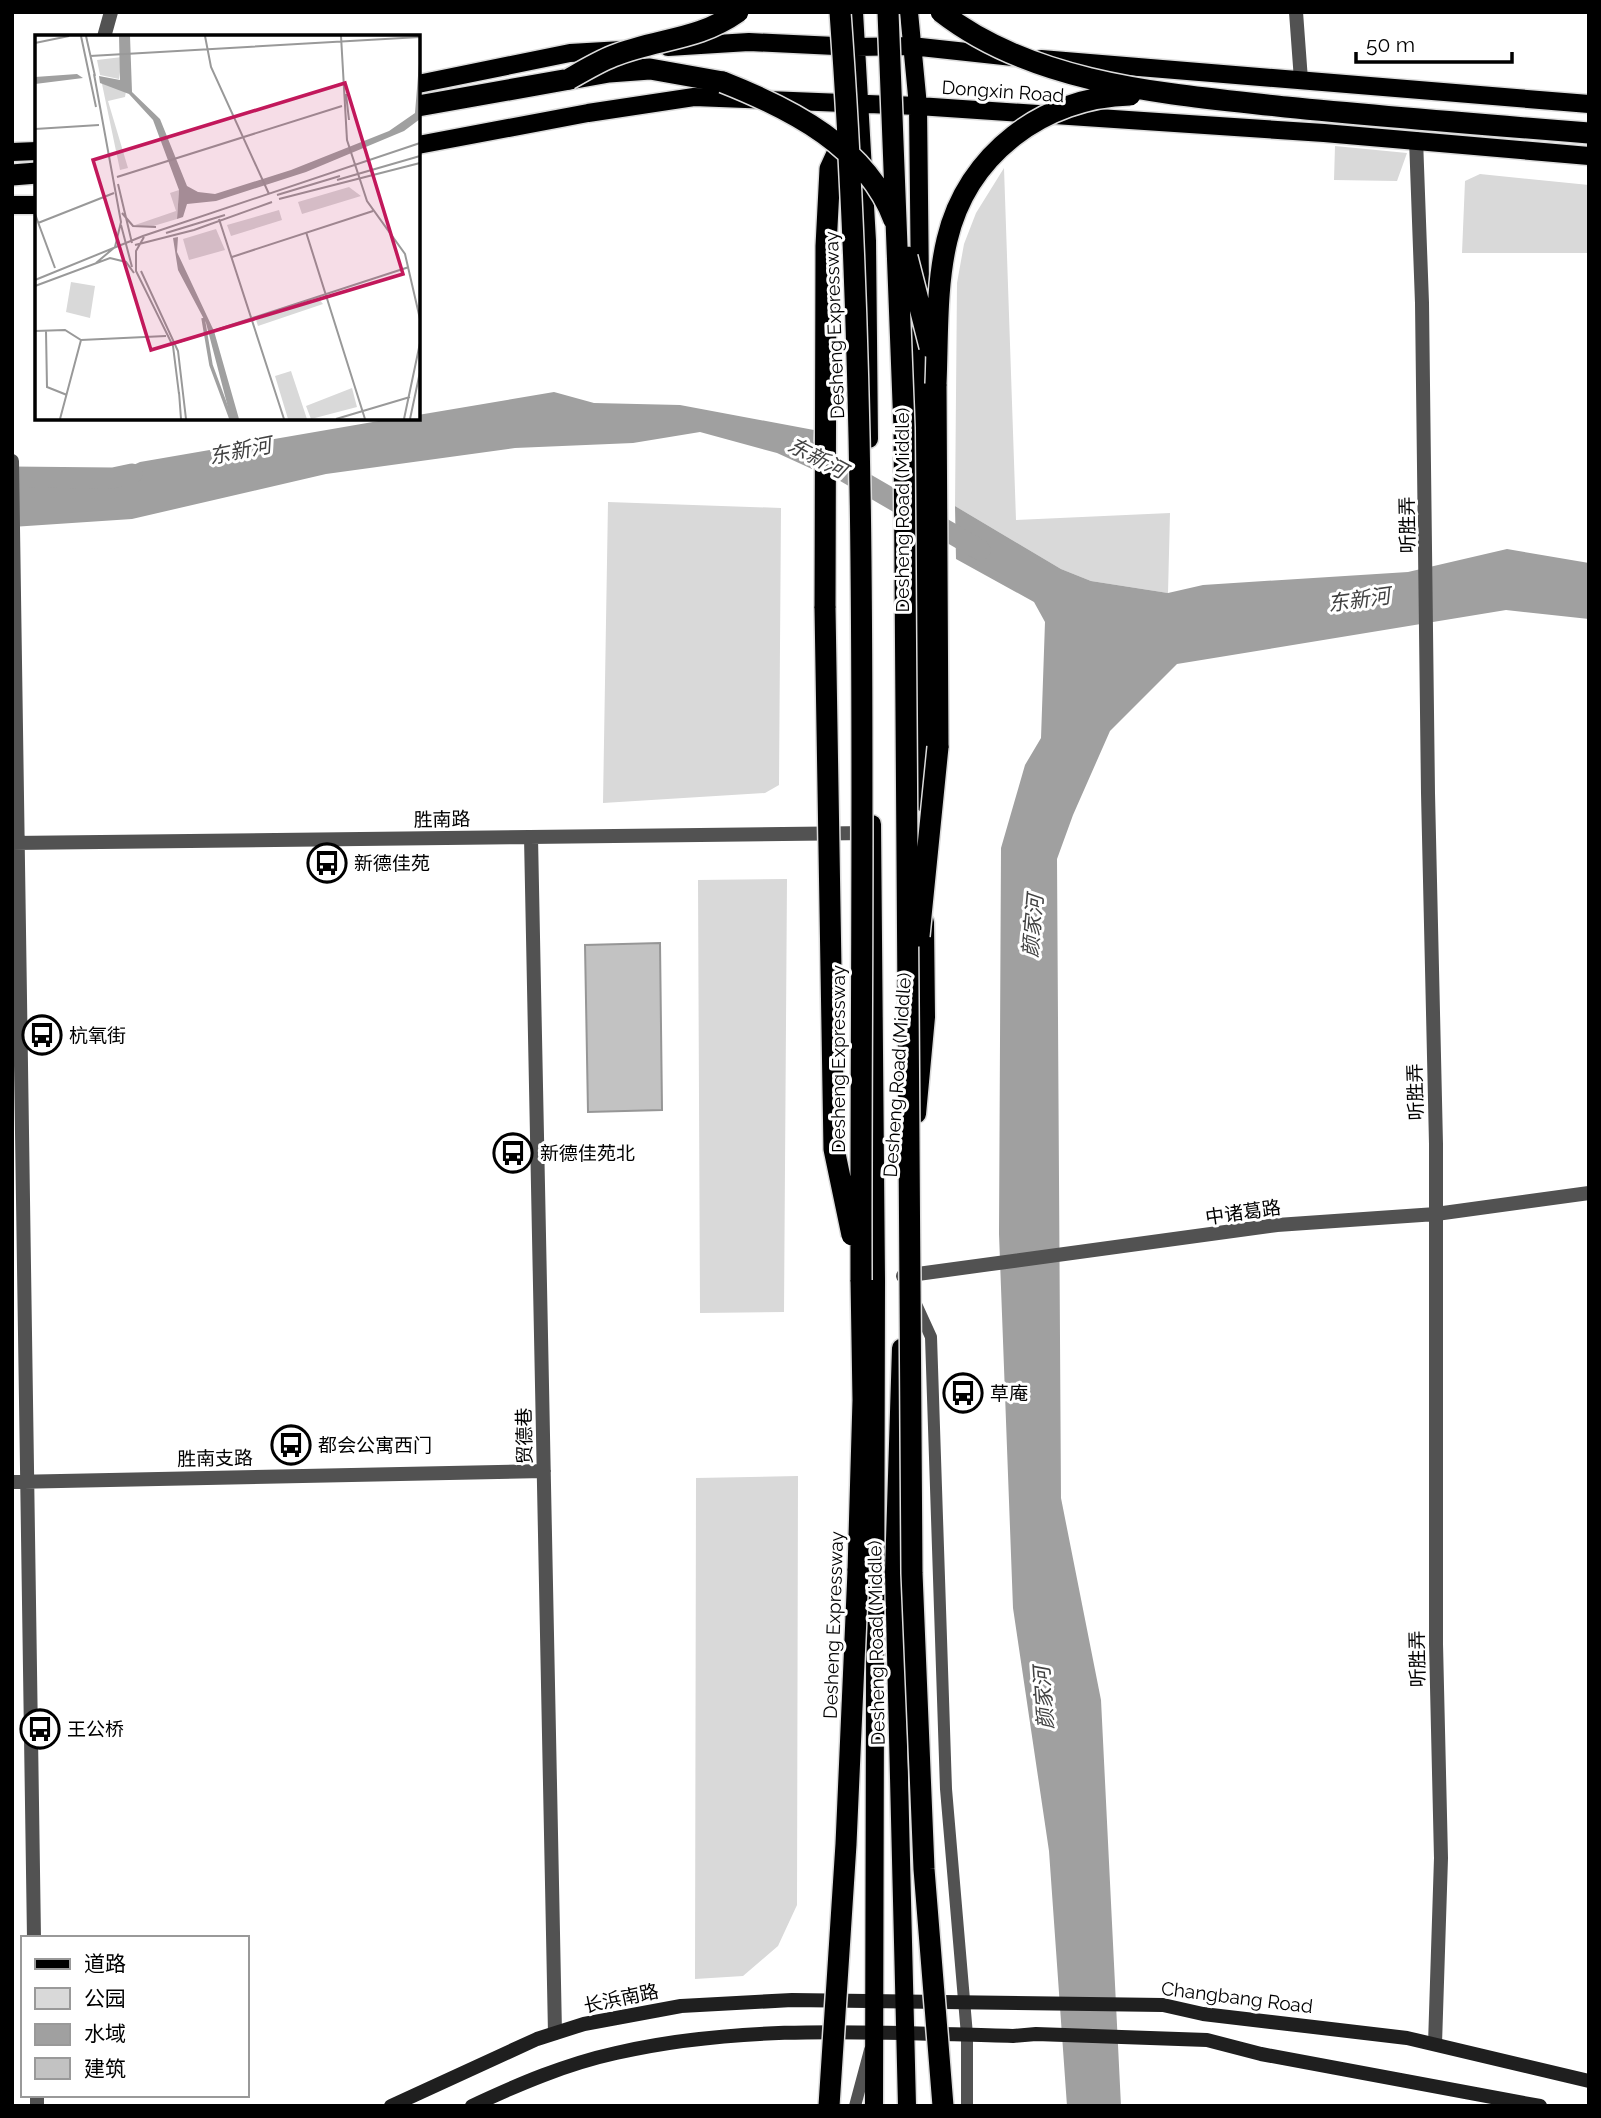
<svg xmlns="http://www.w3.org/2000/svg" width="1601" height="2118" font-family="Raleway,'Noto Sans SC',sans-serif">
<rect width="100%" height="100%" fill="#fff"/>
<path fill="#d9d9d9" d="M1335,146L1407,153L1397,181L1334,180Z
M1004,168L1016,520L1170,513L1168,593L1091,581L1061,569L955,506L957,283L964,244L976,213Z
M1480,174L1589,185V253H1462L1465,181Z
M608,502L781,508L779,785L765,793L603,803Z
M787,879L784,1312L700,1313L698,880Z
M798,1476L797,1905L778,1946L743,1976L695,1979L696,1478Z"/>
<path fill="#a0a0a0" d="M554,392L594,403L680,405L814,430L812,469L777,453L700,432L633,443L515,448L326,474L132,519L12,527V487H85L140,462L396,418H418V415Z
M955,506L1061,569L1091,581L1168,593L1203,585L1408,572L1507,549L1589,563V619L1506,610L1177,664L1110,731L1073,815L1057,859L1061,1498L1101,1700L1121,2106H1067L1049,1851L1013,1608L999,1234L1001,848L1025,765L1041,738L1045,622L1034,602L956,559Z"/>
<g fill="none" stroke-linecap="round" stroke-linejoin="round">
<path stroke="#a0a0a0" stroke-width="21" d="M811,452L980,550
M12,477L113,478L132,474"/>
</g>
<path fill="#c2c2c2" stroke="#969696" stroke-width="2" d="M660,943L662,1110L588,1112L585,945Z"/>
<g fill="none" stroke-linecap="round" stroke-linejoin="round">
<g stroke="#dbdbdb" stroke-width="21">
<path id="primary" d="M854,12L867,241L869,439
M909,12L918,106L920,288
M668,47L749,42L856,47L911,46L1013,57
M1041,59L1589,104
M418,84L570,53L622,50
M418,145L588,113L694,97L918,106L1324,133L1589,156
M12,152L37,151
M12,205H37
M921,330L924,803
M872,824L876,1281L874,2106
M917,1114L926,1017L925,922
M901,1348L894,1572L907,2106"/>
</g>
<g stroke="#dbdbdb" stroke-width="24">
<path id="highway" d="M418,106L609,72L650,69L723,82
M12,175L37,173
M936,384L938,747
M825,608L826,246L830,169L859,106
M858,1571L863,1400L861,1280"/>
</g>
<path stroke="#525252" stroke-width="12" d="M915,1302L931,1337L946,1789L967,2035V2106
M855,2106L870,2050"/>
<path stroke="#525252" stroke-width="14" d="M1296,12L1301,80
M104,37L111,12
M1416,139L1422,303L1428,793L1436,1144V1644L1441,1858L1435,2044
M12,461L34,1938
M531,837L555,2033
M12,843L868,833
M903,1276L1277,1225L1436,1214L1589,1193
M12,1482L544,1471
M37,2095V2106"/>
<path stroke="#1f1f1f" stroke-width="14" d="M391,2106L537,2039L584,2024L681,2006L792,2000L1163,2005L1203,2014L1407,2038L1589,2081
M472,2106C519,2084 566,2064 616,2053C746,2023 881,2033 1013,2036L1036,2034L1207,2040L1261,2054L1540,2106"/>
<use href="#primary" stroke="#000" stroke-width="18"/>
<use href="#highway" stroke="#000" stroke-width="21"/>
<g stroke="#dbdbdb" stroke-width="24" stroke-linecap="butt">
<path id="highway-bridge" d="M840,12C871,434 860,858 861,1280
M888,12L904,428L912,1573L924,1869L943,2106
M941,12C1036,86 1171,94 1286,107C1387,117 1488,125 1589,133
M569,79C583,71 598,62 613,56C657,38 697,41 738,12
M723,82C791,109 867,147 894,220
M907,257L930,347
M936,384C938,337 936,286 947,240C967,154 1044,97 1130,95
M825,608L834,1149L852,1235
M919,936L938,747
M829,2106L846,1844L858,1571"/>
</g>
<use href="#highway-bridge" stroke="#000" stroke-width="21"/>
</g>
<defs>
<g id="bus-ring" transform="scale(2.0125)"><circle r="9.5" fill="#fff" stroke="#000" stroke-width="1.5"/><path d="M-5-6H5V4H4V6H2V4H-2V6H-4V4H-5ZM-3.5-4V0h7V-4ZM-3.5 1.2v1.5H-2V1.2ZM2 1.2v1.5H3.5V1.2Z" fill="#000"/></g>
</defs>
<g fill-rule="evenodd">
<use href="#bus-ring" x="327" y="863"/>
<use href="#bus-ring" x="42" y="1035"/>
<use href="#bus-ring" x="513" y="1153"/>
<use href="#bus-ring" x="963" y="1393"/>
<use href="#bus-ring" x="291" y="1445"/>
<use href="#bus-ring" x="40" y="1729"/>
</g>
<g text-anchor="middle" stroke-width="6" stroke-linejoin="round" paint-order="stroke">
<g font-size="19" fill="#000" stroke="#fff">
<text transform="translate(1003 91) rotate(4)" y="7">Dongxin Road</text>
<text transform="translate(834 325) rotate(-92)" y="7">Desheng Expressway</text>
<text transform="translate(902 510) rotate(-90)" y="7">Desheng Road (Middle)</text>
<text transform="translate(1407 525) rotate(-91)" y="7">听胜弄</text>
<text transform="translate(442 819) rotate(-1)" y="7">胜南路</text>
<text transform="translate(838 1059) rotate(-90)" y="7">Desheng Expressway</text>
<text transform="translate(897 1075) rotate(-86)" y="7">Desheng Road (Middle)</text>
<text transform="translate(1415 1092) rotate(-92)" y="7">听胜弄</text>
<text transform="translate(1243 1212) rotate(-8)" y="7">中诸葛路</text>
<text transform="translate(524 1436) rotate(-91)" y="7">贸德巷</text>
<text transform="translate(215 1458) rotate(-1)" y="7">胜南支路</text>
<text transform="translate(833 1625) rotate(-88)" y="7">Desheng Expressway</text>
<text transform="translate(876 1643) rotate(-91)" y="7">Desheng Road (Middle)</text>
<text transform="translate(1417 1659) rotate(-91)" y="7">听胜弄</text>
<text transform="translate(1237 1997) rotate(7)" y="7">Changbang Road</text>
<text transform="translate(621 1998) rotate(-12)" y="7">长浜南路</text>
</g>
<g font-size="19" fill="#000" stroke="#fff" text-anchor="start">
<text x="354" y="870">新德佳苑</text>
<text x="69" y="1042">杭氧街</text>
<text x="540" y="1160">新德佳苑北</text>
<text x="990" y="1400">草庵</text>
<text x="318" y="1452">都会公寓西门</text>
<text x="67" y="1736">王公桥</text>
</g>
<g font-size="21" font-style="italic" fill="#414141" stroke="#fff">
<text transform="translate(240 451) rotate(-11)" y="7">东新河</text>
<text transform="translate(817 458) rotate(28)" y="7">东新河</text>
<text transform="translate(1359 600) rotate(-8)" y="7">东新河</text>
<text transform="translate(1033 926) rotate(-85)" y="7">颜家河</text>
<text transform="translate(1044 1698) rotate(-94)" y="7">颜家河</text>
</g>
</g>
<g transform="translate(35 35)">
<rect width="385" height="385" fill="#fff"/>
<path d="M87,22L84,44L65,40L62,25ZM73,46L91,56L90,62L73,66L93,133L85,135L67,49ZM314,152L326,161L267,179L263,167ZM144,155L142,184L115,192L100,190L141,176L135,158ZM244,175L247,185L196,201L192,190ZM181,194L190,215L154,225L148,204ZM36,247L60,251L55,283L31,277ZM284,264L288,269L223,291L221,285ZM256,336L272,384H253L240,341ZM317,353L322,372L276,384L271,371Z" fill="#d9d9d9"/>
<path d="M84,1H95L97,57L125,84L152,151L163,157L180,159L256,135L354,96L380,78L385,16V84L369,96L271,137L181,166L152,169L148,182L142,184L144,155L118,85L94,59L65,48L64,41L85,45ZM42,39L48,43L0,49V42ZM143,202L142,217L179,296L204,384H196L171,288L143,235L138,203Z" fill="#a0a0a0"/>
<path fill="none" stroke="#a0a0a0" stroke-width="3.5" d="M168,283L176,330L196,384"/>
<path fill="none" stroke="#999" stroke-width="2" d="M46,1L61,72M51,1L60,41M170,1L176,32L234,159M306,1L312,105L332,166L370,219L385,284M0,8L34,1M55,21L385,2M59,39L86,187L80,212L61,228M311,59L314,85M0,94L64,90M82,142L307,71M302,145L385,121M83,149L97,208M242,160L305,141M244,164L385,128M87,178L98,191L121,192M0,179L20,233M184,184L249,384M3,188L79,158M86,190L97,232M271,197L330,384M131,198L190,180M109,202L101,216V236L138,311L144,359M100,210L159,195L237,167M197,222L338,176M106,236L143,316L151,384M0,245L108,201L385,108M0,251L75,223L91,227L99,238M0,296L30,295L46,305L131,301M11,296L12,352L32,360M141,308L374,232M144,357L146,384M25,384L46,305M301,384L375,362M369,384L385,308M375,384L385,337"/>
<path fill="#c2185b" fill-opacity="0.15" stroke="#c2185b" stroke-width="3.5" d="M310,48L368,239L116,315L58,125Z"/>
<rect width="385" height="385" fill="none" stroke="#000" stroke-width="3.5"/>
</g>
<rect width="1601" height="2118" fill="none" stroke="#000000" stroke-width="28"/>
<rect x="21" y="1936" width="228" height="161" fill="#ffffff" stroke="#999999" stroke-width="2"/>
<rect x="35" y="1959" width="35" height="10" fill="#000000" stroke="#999999" stroke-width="2"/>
<text x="84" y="1971" font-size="21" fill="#000000">道路</text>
<rect x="35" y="1988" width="35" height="21" fill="#d9d9d9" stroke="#999999" stroke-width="2"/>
<text x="84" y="2006" font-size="21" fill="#000000">公园</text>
<rect x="35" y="2024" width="35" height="21" fill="#a0a0a0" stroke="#999999" stroke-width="2"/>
<text x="84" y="2041" font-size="21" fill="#000000">水域</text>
<rect x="35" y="2058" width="35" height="21" fill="#c2c2c2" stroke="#999999" stroke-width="2"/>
<text x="84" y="2076" font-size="21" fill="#000000">建筑</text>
<path d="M1356 52v10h156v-10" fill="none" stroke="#000000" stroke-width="3.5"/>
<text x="1366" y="52" font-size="21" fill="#000000" stroke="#ffffff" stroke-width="5" paint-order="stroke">50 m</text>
</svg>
